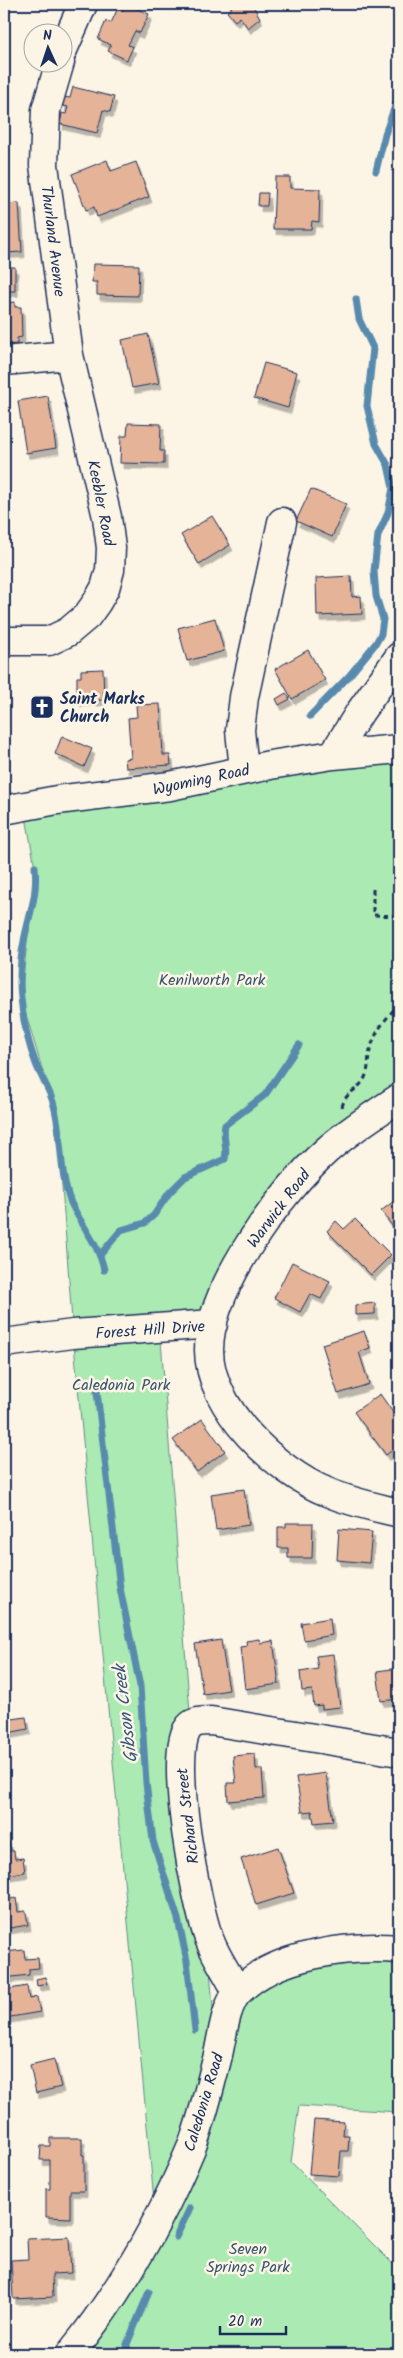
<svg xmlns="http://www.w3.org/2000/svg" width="403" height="2358" font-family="Kalam,sans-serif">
<defs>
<filter id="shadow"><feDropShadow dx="3" dy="5.5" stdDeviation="0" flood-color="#0004"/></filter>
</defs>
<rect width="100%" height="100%" fill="#fcf5e5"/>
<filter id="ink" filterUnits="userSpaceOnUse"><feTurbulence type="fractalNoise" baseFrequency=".02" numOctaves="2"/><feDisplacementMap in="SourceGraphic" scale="10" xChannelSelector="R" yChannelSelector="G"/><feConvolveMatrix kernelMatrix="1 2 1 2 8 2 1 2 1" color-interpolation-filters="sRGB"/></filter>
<g filter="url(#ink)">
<path fill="#abeab2" stroke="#638c88" d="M399,750V1100L296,1180L213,1324L160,1328L217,2059L258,1975L399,1949V2112L299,2106L291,2162L399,2270V2354H70L156,2222L73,1334L57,1119L21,998L35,867L24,806Z"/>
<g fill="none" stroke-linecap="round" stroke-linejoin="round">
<path stroke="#588aad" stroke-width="7" d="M376,171L385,134L399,95
M310,716L349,676L376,643L381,634L383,619L376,596L374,571L378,535L388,513L393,488L388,465L376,444L367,406L373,348L359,319L356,299
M35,867C38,896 29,914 24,941C20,960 19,979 21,998C23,1020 28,1043 36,1064C41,1077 49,1089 53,1102C63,1134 58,1171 71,1203C82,1226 99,1245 104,1270
M101,1254L121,1230L145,1223L154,1215L169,1193L185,1177L225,1159C228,1147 222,1138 225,1125L265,1095L299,1045
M97,1392L120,1588L140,1686L146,1783L153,1841L178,1919L187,1961L195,2030
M176,2237L190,2208
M128,2354L127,2344L149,2292"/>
</g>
<path fill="#e5b397" stroke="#1b2f5e" filter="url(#shadow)" d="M126,4L149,14L140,33L135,31L128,45L133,47L127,60L108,51L111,45L98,39L106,21L111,23L118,8L123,10Z
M232,4H252L260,18L248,28L240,17L235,21L227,12L232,8L229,6Z
M73,87L114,97L110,112L103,110L97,133L60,124L62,113L66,114L68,107L62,106L64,97L70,98Z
M107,160L111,171L136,162L149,197L97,217L94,207L86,210L72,174Z
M275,177H290V188L320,189L319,222L312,221L311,229H273Z
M259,193H268L267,206H258Z
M19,203L22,252L4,253V204Z
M93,264L139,265L138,296L97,295V282H92Z
M4,267H15V291H4Z
M15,302V307H21L22,337L17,338V344L4,345V303Z
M148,334L159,383L132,388L122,340Z
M264,363L297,372L288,408L254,398Z
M396,377H399V426H397Z
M48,396L56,448L26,453L18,401Z
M128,423L161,424L160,451H164V464L120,463L121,436H127Z
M311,489L346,504L332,537L296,521Z
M212,516L230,545L199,564L181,535Z
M351,576L352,597L361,596L362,614L317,616L316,578Z
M215,618L224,651L187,661L178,628Z
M308,650L325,680L292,699L275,669Z
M103,669L104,700L77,701V677H81V670Z
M286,693L290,699L279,705L276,699Z
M160,704L163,755H170L171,765L126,768L125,759L131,758L128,718L137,717L136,705Z
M62,736L92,749L84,767L55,754Z
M399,1197V1235L381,1211Z
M355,1219L391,1255L371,1275L327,1231L336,1221L344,1229Z
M292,1262L330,1281L321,1299L310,1294L300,1312L274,1298Z
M375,1303V1314L355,1315V1305Z
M364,1331L370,1348L359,1352L369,1384L338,1394L322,1344Z
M380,1394L399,1421V1445L386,1455L354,1412Z
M202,1419L225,1451L197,1472L173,1440Z
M244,1489L249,1525L216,1530L211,1494Z
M286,1523H313L312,1558H288V1548H278V1527H286Z
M339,1529L372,1532L369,1563L337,1560Z
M396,1543H399V1570H394Z
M330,1618L332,1635L304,1640L301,1623Z
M259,1639L260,1643L273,1641L279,1684L245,1689L240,1647L247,1646L246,1641Z
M221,1640L229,1690L203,1694L195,1644Z
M333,1654L340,1707L322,1709V1705L314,1706L312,1690L302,1691L300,1672L318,1669L316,1656Z
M399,1668V1699L381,1701L377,1671Z
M26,1717L28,1729L8,1733L5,1720Z
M255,1754L256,1769H262L264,1798L228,1801L227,1783H236L233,1756Z
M326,1773L333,1821L314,1823L312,1811L302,1812L296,1777Z
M4,1842H9L11,1851H14L15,1859L23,1858L25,1872L4,1875Z
M278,1847L294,1893L256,1905L241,1859Z
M395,1864H399V1889H397Z
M16,1898L18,1912L26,1911L28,1925L4,1929V1900Z
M24,1950L25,1959L38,1958L39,1968L29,1969V1975L4,1978V1952Z
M45,1977L47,1984L37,1986L36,1979Z
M27,1986L29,1999L37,1997L40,2012L5,2018L4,1990Z
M54,2059L61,2087L36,2093L30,2065Z
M314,2120L344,2122L343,2136H349L348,2151H341L339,2176L309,2174Z
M50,2138H82V2155H84V2191H70V2218L46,2217V2189H50V2160H40L41,2146H50Z
M69,2237L71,2273L52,2274L53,2297L13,2299L11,2260L28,2259L27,2239Z"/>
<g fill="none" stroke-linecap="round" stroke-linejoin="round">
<g stroke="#1b2f5e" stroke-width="31">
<path id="minor" d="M62,52L83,4
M4,361L69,355
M4,641H49L68,632L87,616L97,602L105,588L110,570L111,548L107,517L69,355L44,165L46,110L60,62
M333,755L360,712L399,657
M244,770L240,730L244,697L282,522
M4,810L57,800L170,786L270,765L333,755L399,749
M399,1098C374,1115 348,1131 326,1151C281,1191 209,1288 209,1350C209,1408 276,1471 327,1492C350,1502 375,1507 399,1513
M4,1343L73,1334L213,1324
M237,1992C229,1975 217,1959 210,1941C196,1907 169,1761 187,1730C192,1721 201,1721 211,1721L399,1752
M70,2354C121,2292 161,2220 192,2146C202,2120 209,2090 216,2063C222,2042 224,2006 239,1991C275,1954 350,1945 399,1949"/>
</g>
<path stroke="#1b2f5e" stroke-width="3" stroke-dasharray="5 4" stroke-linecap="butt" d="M373,889V915L399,916
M399,889V896
M399,929V902
M342,1107C346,1091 355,1093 363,1081C370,1071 367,1061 370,1051C374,1033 386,1017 399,1005"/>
<use href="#minor" stroke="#fcf5e5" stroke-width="28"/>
</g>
</g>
<defs>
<g id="church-square" transform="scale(1.25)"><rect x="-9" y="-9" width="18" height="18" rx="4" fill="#1b2f5e" stroke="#fcf5e5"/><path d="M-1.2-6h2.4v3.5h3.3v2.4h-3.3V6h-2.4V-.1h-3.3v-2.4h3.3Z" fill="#fff"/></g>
</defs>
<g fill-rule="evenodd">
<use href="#church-square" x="42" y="707"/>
</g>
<g text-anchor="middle" stroke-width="5" stroke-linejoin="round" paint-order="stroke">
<g font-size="16" fill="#1b2f5e" stroke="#fcf5e5">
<text transform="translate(54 241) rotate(83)" y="6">Thurland Avenue</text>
<text transform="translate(102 503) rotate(79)" y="6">Keebler Road</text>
<text transform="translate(201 779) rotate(-12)" y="6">Wyoming Road</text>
<text transform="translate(278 1208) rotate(-53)" y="6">Warwick Road</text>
<text transform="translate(150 1329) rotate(-4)" y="6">Forest Hill Drive</text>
<text transform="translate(187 1816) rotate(-97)" y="6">Richard Street</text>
<text transform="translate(203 2102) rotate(-73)" y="6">Caledonia Road</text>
</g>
<g font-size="16" font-weight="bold" fill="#1b2f5e" stroke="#fcf5e5" text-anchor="start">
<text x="60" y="704">Saint Marks<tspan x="60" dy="18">Church</tspan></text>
</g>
<g font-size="16" fill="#38546f" stroke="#fcf5e5">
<text x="212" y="985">Kenilworth Park</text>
<text x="121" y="1390">Caledonia Park</text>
<text x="248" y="2254">Seven<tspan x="248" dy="18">Springs Park</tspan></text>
</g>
<g font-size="18" font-style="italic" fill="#34557f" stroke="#fcf5e5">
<text transform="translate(125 1714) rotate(-97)" y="6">Gibson Creek</text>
</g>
</g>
<rect width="403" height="2358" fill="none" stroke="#fcf5e5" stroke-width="20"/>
<rect x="10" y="10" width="383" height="2338" fill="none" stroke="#1b2f5e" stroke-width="2" filter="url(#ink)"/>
<g transform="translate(48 48) rotate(357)"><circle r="24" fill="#fcf5e5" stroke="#a2a6af"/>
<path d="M0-4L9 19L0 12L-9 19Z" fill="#1b2f5e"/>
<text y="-8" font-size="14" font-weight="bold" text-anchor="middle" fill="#1b2f5e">N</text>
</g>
<path d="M220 2326v8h66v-8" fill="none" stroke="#1b2f5e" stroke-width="2.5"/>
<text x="228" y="2326" font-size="15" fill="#1b2f5e" stroke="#fcf5e5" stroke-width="4" paint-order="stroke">20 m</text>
</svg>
